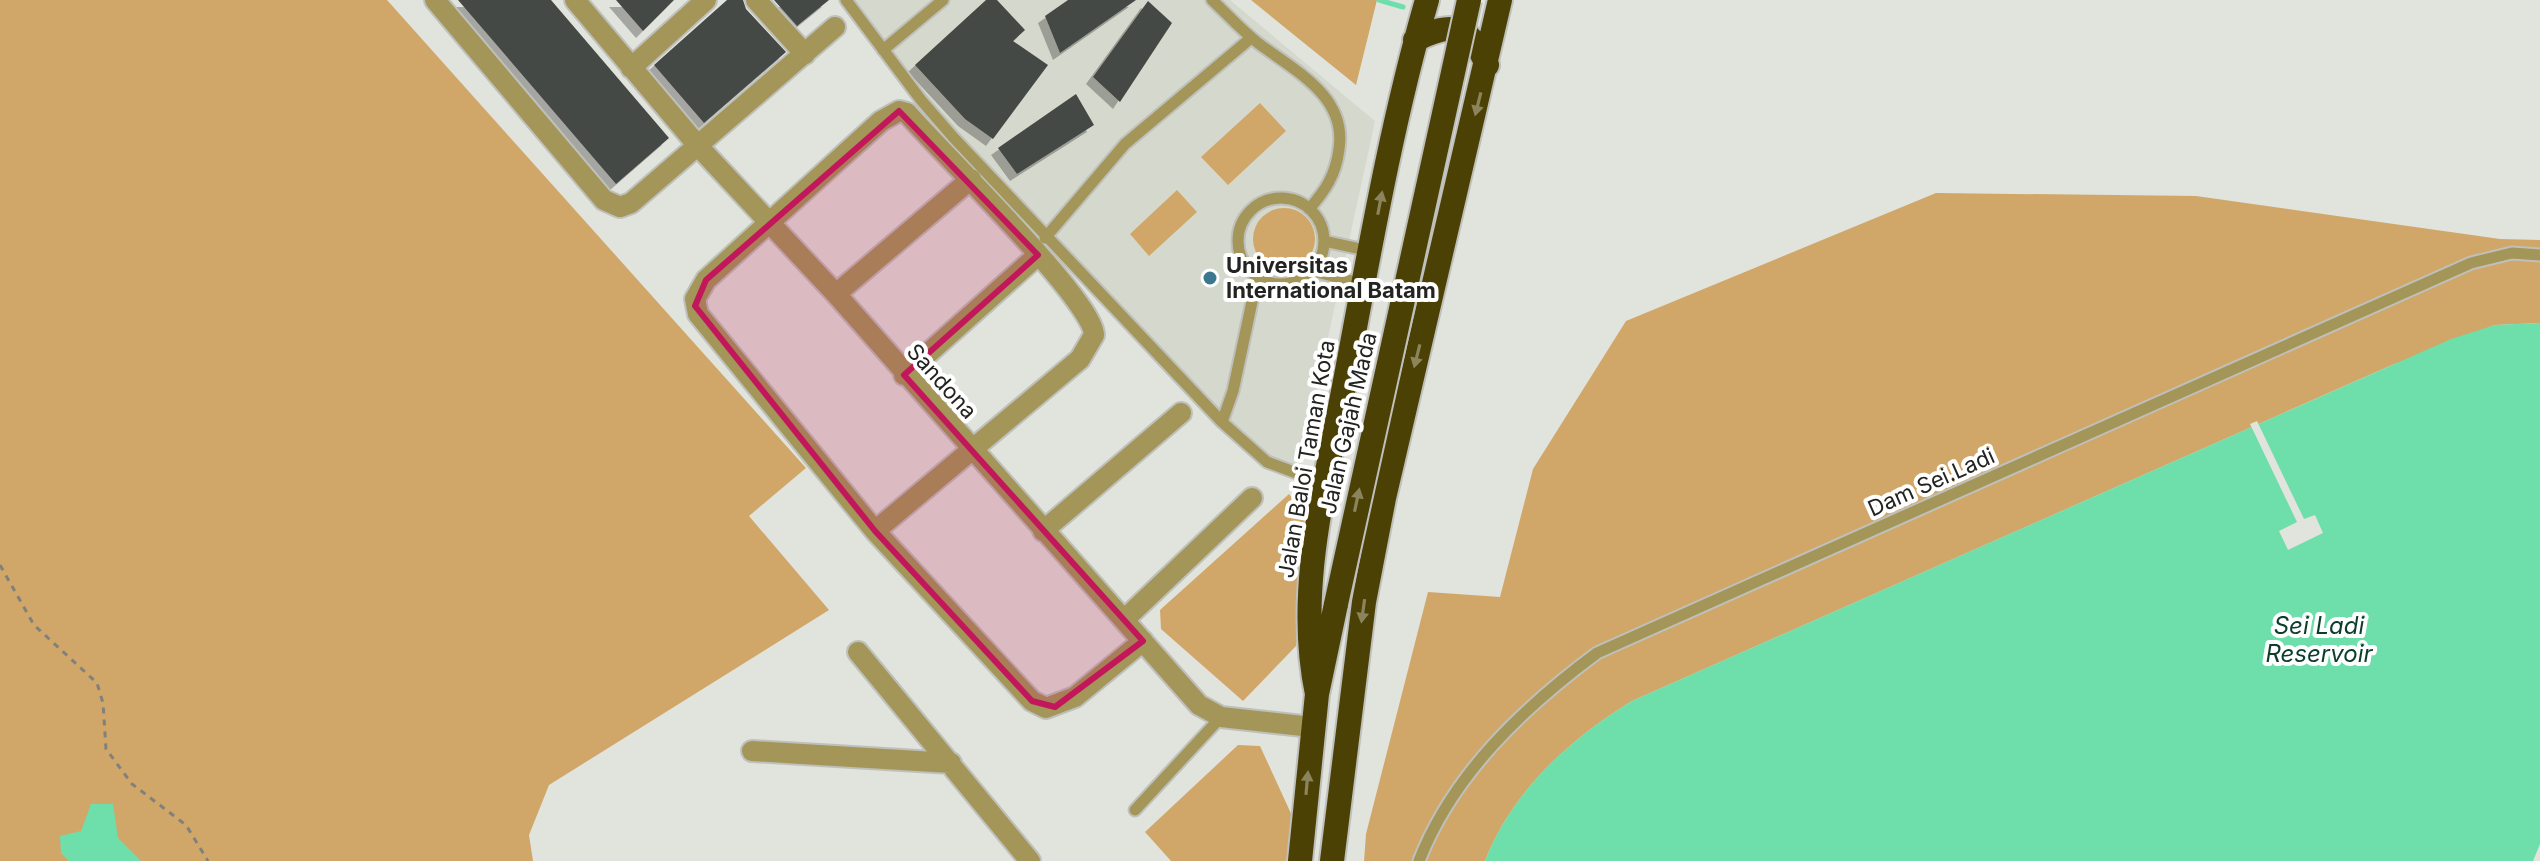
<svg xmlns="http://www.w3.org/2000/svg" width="2540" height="861" font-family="Inter,sans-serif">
<defs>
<filter id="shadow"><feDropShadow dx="-7" dy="7" stdDeviation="0" flood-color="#0004"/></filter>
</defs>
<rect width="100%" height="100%" fill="#e1e3dd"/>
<path fill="#d5d8cc" d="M838,0H1230L1375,121L1298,475L1275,471L1258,462L1142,343L931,119Z"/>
<path fill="#d0a769" d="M0,0H387L806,468L749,516L829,610L549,785L529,835L533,861H0Z
M1251,0H1377L1356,85Z
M1260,103L1286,131L1228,185L1201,157Z
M1177,190L1197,212L1149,256L1130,234Z
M1936,193L2196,196L2500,239L2540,240V323L2495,325L2392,365L1632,701C1570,739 1512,791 1485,861H1364L1366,834L1428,592L1500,597L1533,469L1626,321Z
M1253 239a31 31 0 1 1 62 0a31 31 0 1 1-62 0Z
M1289,494L1311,520L1296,646L1243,701L1161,629L1160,610Z
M1238,745L1260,746L1294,820L1296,861H1171L1145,832Z"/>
<path fill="#6edeab" d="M2540,323V844L2533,861H1485C1512,791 1570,739 1632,701L2451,339L2495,325Z
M91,804H113L118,838L141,861H69L61,853L60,836L81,831Z"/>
<path fill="#e1e3dd" d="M2257,421L2304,519L2315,515L2323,533L2288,550L2279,531L2297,522L2250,424Z"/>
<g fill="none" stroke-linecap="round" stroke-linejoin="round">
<path stroke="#6edeab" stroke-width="5" d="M1379,0L1403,7"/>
</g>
<path fill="#454844" filter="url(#shadow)" d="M458,0H551L669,138L616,184Z
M616,0H674L643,31Z
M727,0H743L746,9L786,52L704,123L654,65Z
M774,0H829L797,26Z
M986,0H997L1025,30L1013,41L1048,65L993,139L965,119L915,65Z
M1068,0H1136L1060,53L1045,16Z
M1148,1L1172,23L1120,102L1093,77Z
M1076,94L1094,125L1017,174L998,148Z"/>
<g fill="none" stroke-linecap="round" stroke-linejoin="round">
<g stroke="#bfc0bb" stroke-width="15">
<path id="lane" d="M846,0L921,100L953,137L1222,422L1233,391L1257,278
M1212,0C1227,14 1241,30 1258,43C1295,71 1347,96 1339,149C1336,174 1326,190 1309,209
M883,50L943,0
M1238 241a43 43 0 1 1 86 0a43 43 0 1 1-86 0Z
M1045,238L1125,144L1251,38
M1324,241L1370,251
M1313,271L1363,284
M1222,422L1267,462L1326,484
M1135,810L1221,717
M1419,861C1453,774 1523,708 1597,653L2471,263L2512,253L2540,255"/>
</g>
<g stroke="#bfc0bb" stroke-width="24">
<path id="street" d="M435,0L604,200L620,207L631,203L835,27
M575,0L699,147L836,294L1199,705L1221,717L1312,727
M756,0L805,54
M631,68L706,0
M836,294L971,179
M904,375L1038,255
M875,531L1080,359L1094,335C1094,301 936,147 907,113L899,111L881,121L706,280L695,299L698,314L875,531L1032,701L1046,708L1075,697L1143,641
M1043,531L1181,413
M1125,619L1252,498
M858,652L1030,861
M752,751L951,763"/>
</g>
<g stroke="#bfc0bb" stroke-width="28">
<path id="highway" d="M1415,40C1452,21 1470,25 1487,65
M1317,694C1295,590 1326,483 1345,381C1369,254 1391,125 1427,0
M1300,861L1317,694L1336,604
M1332,861L1364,602L1384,498L1500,0"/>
</g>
<path stroke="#80817d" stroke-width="3" stroke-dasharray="6 6" stroke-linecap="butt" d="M0,565L34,625L97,683L103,703L106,749L132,784L186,825L208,861"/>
<use href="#lane" stroke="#a39658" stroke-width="11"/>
<use href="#street" stroke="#a39658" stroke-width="20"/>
<use href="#highway" stroke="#4c4104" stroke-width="24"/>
<g stroke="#bfc0bb" stroke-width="28" stroke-linecap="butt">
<path id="highway-bridge" d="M1336,604L1469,0"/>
</g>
<use href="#highway-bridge" stroke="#4c4104" stroke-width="24"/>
</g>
<defs><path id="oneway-solid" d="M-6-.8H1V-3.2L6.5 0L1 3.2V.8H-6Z" transform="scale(2)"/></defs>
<g fill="#8b845c">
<use href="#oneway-solid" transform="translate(1478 104) rotate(104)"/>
<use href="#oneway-solid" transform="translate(1380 203) rotate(-79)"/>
<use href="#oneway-solid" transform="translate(1417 356) rotate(104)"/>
<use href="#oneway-solid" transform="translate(1357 500) rotate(-78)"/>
<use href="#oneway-solid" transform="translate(1363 611) rotate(98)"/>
<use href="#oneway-solid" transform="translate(1307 783) rotate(-85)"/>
</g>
<path fill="#c2185b" fill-opacity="0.2" stroke="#c2185b" stroke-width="6" stroke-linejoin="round" d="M899,111L1038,255L904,375L1143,641L1055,707L1032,701L875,531L695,306L706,280Z"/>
<circle fill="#3b778e" stroke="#fff" stroke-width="3" cx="1210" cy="278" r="8"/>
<g text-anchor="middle" stroke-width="8" stroke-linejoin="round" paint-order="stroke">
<g font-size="22" font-weight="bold" fill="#232321" stroke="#fff" text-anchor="start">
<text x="1226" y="273">Universitas<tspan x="1226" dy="25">International Batam</tspan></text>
</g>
<g font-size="22" fill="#232321" stroke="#fff">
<text transform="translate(942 381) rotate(48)" y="8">Sandona</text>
<text transform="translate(1348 423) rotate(-77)" y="8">Jalan Gajah Mada</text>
<text transform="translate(1306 459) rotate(-80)" y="8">Jalan Baloi Taman Kota</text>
<text transform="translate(1931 482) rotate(-24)" y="8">Dam Sei.Ladi</text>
</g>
<g font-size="24" font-style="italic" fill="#0d3e2a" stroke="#fff">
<text x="2319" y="634">Sei Ladi<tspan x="2319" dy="28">Reservoir</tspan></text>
</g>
</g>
</svg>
